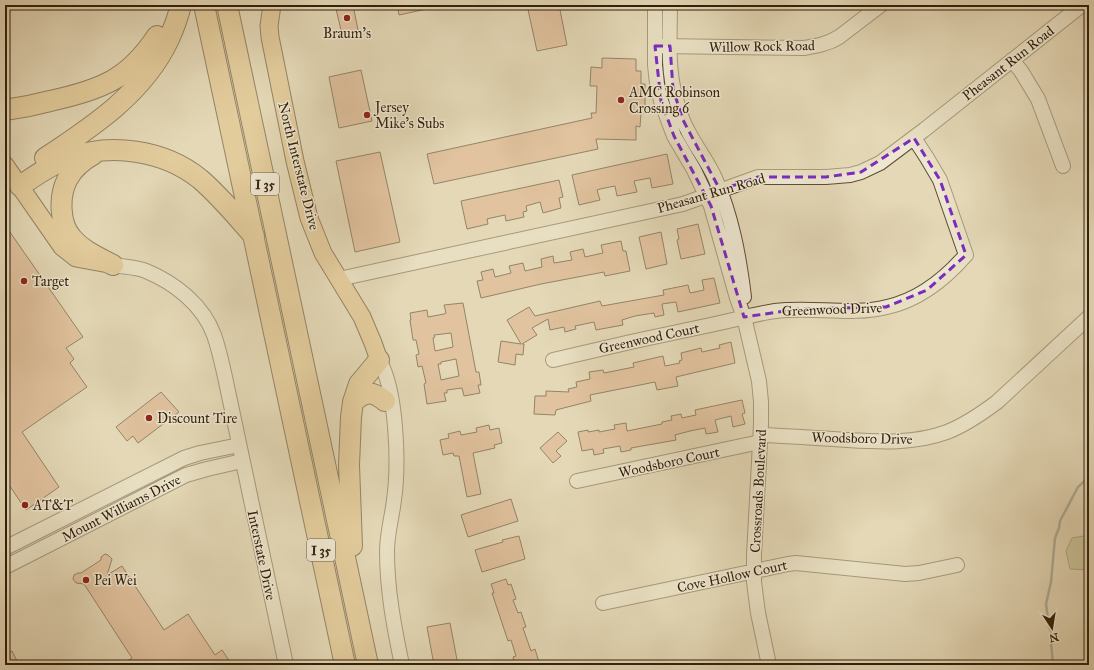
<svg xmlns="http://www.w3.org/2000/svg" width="1094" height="670" font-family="'IM FELL Great Primer',serif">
<rect width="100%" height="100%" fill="#e4d8b7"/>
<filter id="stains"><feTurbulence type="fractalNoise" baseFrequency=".005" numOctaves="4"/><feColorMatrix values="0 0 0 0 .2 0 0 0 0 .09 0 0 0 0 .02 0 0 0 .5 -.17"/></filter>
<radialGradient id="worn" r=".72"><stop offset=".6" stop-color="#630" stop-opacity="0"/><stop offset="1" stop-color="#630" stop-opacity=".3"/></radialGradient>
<path fill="#b9bd8b" stroke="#756e4a" d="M1089,535V570L1070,569L1066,551L1072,538Z"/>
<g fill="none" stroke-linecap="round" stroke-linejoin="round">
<path stroke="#6f7b71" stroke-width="2.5" d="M1053,665L1051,642L1052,633L1049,627L1046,604L1051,582L1055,538L1059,528L1060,521L1078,487L1089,477"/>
</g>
<path fill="#dda884" stroke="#311f09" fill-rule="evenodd" d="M335,5H353L358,30L342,34Z
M397,5H430L431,8L399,15Z
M527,5H559L567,45L537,51Z
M602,58L636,59V71H641V84H645V113H641L640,127L636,126V140L596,139L598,149L434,184L427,154L592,118L591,113H596L597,86H590L591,67L602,68Z
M361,70L372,121L339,128L329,77Z
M380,152L400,242L355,252L336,161Z
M667,154L673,184L652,188L650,178L634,181L637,192L617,196L615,186L600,189L597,190L600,200L579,205L572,175Z
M559,180L563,197L559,198L561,208L543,213L540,202L526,206L527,211L523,212L524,217L506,221L505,215L491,218L487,219L488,224L467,229L461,201Z
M698,224L705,254L681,259L677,240L679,239L677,229Z
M5,225L83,337L66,348L74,359L70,363L87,387L22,432L59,487L26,510L5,479Z
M661,232L667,264L646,269L639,237Z
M621,241L623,251H626L630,271L605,276L604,272L541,284L481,298L477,281L483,280L481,272L493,269L495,277L511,273L509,266L523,263L525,271L542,267L541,259L553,256L554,263L572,260L570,252L583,249L585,257L603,253L601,245Z
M714,278L720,303L678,312L676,302L662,304L664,315L655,317L654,313L635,316L622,320L623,325L596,330L594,322L575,326L576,329L565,332L564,327L550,330L548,319L532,328L537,335L522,344H524L523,355L516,354L515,365L498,362L501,341L521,344L507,320L529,307L535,316L600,301L602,306L664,295L663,290L688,285L690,293L704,290L702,280Z
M463,303L476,372H479L481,385H478L480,393L464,396L462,388L447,390V393H444L446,401L427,404L424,384L426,383L422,366L418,367L416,355L419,354L416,340H413L410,320H411L410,313L427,310L428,317L444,314L446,313L444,305ZM451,333L453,347L435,351L433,338L435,337L434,335ZM456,359L459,376L441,380L438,364H441V362Z
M731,342L735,363L676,377L678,386L657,390L655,382L590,395L591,401L556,410L555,415L534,414L535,396H546V391L569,392L568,389L577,387L576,382L590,379L589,372L603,370L604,373L634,367L633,363L663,356L665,366L680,363L679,361L682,360L681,353L701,348L702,352L720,348L719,345Z
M161,392L179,412L138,443L133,436L127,441L116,427Z
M742,400L745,413L742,414L745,424L733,427L731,416L715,420L718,432L706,434L705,428L690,431L675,435L676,440L631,448V450L621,452L620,446L603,449L604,453L594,455L593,449L582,451L578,432L588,430V432L599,430V432L615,429L614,425L626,423L627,431L662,424V422L672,420L671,416L681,414L682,418L696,415L695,410Z
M489,425L490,430L499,428L502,443L494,445L495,448L473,453L481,494L467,497L459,456H454L453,453L443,455L440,440L449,438L448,434L460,431L461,435L477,432L476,428Z
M558,432L567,441L556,451L561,456L553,463L540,448Z
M511,499L518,521L468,537L461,515Z
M519,536L525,559L482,572L475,550L503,542L502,540Z
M105,554L108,555L112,559L107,575L122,566L164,630L188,614L215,655L222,650L230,662L225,665H121L132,658L84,584L76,583L73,579L74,575L78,573H81L101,560V557Z
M506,579L508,585L511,584L516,599L513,600L518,613L521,612L526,627L523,628L531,651L535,649L539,662L536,663L537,665H515L513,657L516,656L511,640L508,641L492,593H494L491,584Z
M450,623L458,665H434L427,627Z
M12,651L19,665H5V655Z"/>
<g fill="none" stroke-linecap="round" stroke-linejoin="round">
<g stroke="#5e4d34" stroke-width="16">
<path id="minor" d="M655,5V65L657,84L661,101L674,136L694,170L711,206L737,298L744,317L759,381L761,402V424L754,555V582L758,613L769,665
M670,5C670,36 667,69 676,99C679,110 682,121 688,131C696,147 708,162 715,178C732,217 739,256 744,297
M661,46L804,48C816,46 828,44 839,37L881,5
M1012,60L1021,71L1038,99L1063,166
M113,265C124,267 136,267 146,271C175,283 203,305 214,335C219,349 222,364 225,377L286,665
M339,279L683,204L758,177H826L850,175L861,172L880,163L924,130L1082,5
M379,360C397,390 399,465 394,500C392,517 387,534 387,551C387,590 394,627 402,665
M553,360C607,347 661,335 715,324C735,320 755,314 775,311C811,306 852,316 887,307C919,300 945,279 966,255L940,180L927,158L914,138
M761,435C789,436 818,438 847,440C881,442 914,444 947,432C965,425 981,414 997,402L1089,317
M577,481L760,442
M5,548L184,458L200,453L239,445
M5,567L186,475L207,469L242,461
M603,603L788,564L796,563L905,574L919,573L957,565"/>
</g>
<g stroke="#311f09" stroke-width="19">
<path id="major" d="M272,5L269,26L270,37L295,161L309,218L323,253L362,317L373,343L379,360
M5,165L62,247L76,258L103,263"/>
</g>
<g stroke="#311f09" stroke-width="22">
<path id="highway" d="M204,5L345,665
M227,5L368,665
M5,110C20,108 35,105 50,101C100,90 128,80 157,36
M94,154C83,160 73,168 67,180C59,196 59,224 72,238C83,251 98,257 113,265
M45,158C92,127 144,93 169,39C174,28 178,17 181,5
M20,186C35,176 50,165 67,159C110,142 164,150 200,179C220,196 237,217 254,236
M353,402C366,391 372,391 385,401
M352,546L349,465L351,417L353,402L359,384L379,360"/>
</g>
<use href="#minor" stroke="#ede6d0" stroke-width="14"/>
<use href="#major" stroke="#e2bc7c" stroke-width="17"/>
<use href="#highway" stroke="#e2bc7c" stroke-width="20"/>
</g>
<path d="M0 0H1094V670H0ZM655,46H670L673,89L683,120L720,190L758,177H826L861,172L914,138L940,180L966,255L927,290L886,307L799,309L744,317L711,206L674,136L661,101Z" fill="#e4d8b7" fill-opacity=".55" fill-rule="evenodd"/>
<path fill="none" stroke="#7b2cbf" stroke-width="3" stroke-dasharray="8 5" stroke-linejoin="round" d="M655,46H670L673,89L683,120L720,190L758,177H826L861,172L914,138L940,180L966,255L927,290L886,307L799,309L744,317L711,206L674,136L661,101Z"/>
<g fill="#8f2418" stroke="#ede6d0" stroke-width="1.5">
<circle cx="347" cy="18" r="4"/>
<circle cx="621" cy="100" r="4"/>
<circle cx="367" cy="115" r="4"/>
<circle cx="24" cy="281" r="4"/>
<circle cx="149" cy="418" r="4"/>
<circle cx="25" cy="505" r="4"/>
<circle cx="86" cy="580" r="4"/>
</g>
<g text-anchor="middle" stroke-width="3" stroke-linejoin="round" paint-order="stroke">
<g fill="#ede6d0" stroke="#695b45" stroke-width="1">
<rect x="251" y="173" width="28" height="22" rx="3"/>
<rect x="307" y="539" width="28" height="22" rx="3"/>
</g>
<g font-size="13" font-weight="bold" fill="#311f09">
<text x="265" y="189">I 35</text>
<text x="321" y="555">I 35</text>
</g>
<g font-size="14" fill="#311f09" stroke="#ede6d0" text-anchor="start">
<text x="347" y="38" text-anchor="middle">Braum's</text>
<text x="629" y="97">AMC Robinson<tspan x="629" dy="16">Crossing 6</tspan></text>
<text x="375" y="112">Jersey<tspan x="375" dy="16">Mike's Subs</tspan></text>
<text x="32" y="286">Target</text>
<text x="157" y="423">Discount Tire</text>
<text x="33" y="510">AT&amp;T</text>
<text x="94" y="585">Pei Wei</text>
</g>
<g font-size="14" fill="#311f09" stroke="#ede6d0">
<text transform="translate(762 46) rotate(-1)" y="5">Willow Rock Road</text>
<text transform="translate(1008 63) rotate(-38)" y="5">Pheasant Run Road</text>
<text transform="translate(299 166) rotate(76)" y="5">North Interstate Drive</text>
<text transform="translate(711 193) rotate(-16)" y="5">Pheasant Run Road</text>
<text transform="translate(832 309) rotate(-2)" y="5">Greenwood Drive</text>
<text transform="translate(649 338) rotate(-12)" y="5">Greenwood Court</text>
<text transform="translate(862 438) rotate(1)" y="5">Woodsboro Drive</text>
<text transform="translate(669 462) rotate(-12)" y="5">Woodsboro Court</text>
<text transform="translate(758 491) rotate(-87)" y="5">Crossroads Boulevard</text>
<text transform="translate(121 508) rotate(-27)" y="5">Mount Williams Drive</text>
<text transform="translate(262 555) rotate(78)" y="5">Interstate Drive</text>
<text transform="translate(732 576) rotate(-12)" y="5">Cove Hollow Court</text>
</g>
</g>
<rect width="1094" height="670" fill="none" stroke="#e4d8b7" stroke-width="20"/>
<rect x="6" y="6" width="1082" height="658" fill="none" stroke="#311f09" stroke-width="2"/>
<rect x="10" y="10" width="1074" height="650" fill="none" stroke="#311f09"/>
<g transform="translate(1052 628) rotate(168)" stroke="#ede6d0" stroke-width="3" paint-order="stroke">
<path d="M0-3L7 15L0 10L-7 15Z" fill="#311f09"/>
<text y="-6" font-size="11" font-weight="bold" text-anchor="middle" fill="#311f09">N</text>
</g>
<rect width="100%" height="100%" filter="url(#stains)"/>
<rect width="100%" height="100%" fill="url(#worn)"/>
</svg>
